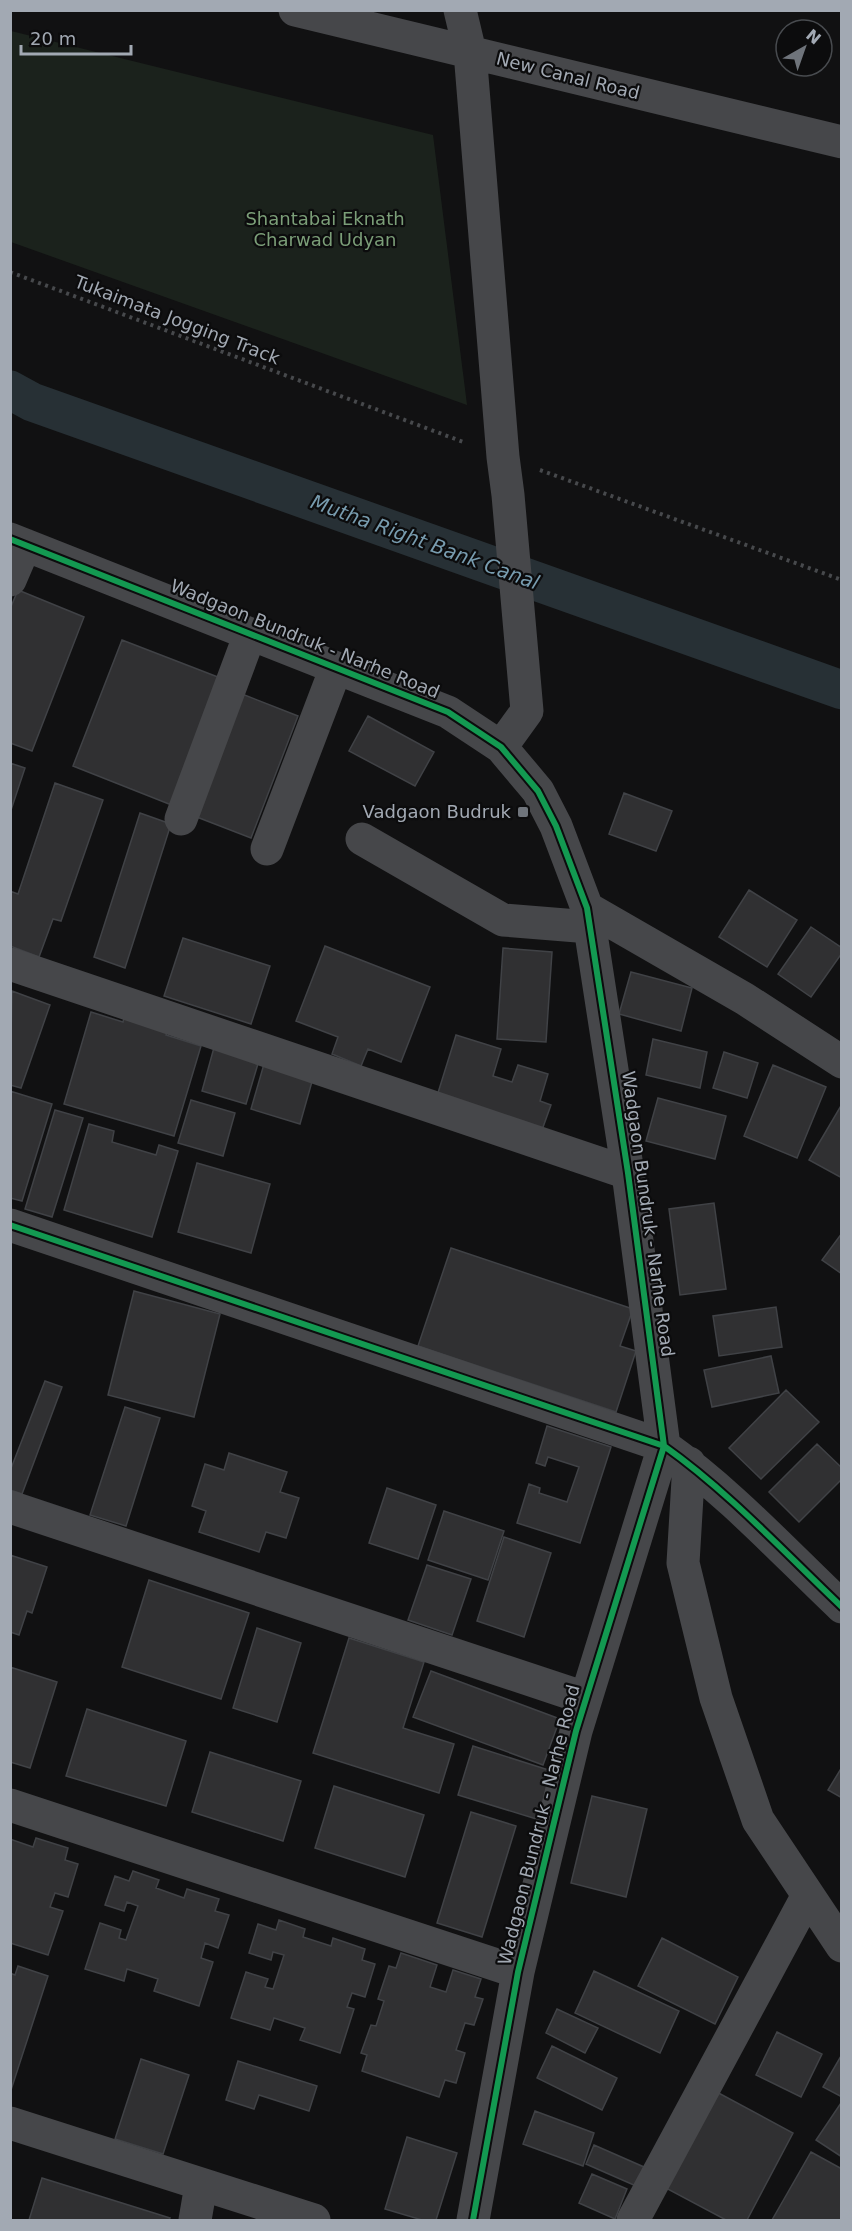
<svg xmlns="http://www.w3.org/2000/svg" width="852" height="2231" font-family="'DejaVu Sans',sans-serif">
<rect width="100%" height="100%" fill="#111112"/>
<path fill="#1b221c" d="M11,31L433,135L467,405L11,242Z"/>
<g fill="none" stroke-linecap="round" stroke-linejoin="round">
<path stroke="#273035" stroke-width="39" d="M10,390L32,402L842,690"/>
</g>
<path fill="#303032" stroke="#404246" stroke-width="1.5" d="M18,590L84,617L32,751L10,743V609Z
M122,640L223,679L174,806L73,766Z
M237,692L298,716L251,838L189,814Z
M368,716L434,752L415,786L349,751Z
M10,763L25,768L10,813Z
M55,783L103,800L61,921L53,919L39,957L10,946V891L18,894Z
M624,793L672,811L656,851L609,834Z
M140,813L171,824L125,968L94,957Z
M749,890L797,920L767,967L719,937Z
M811,927L842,948V953L811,997L778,974Z
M183,938L270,966L251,1024L164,996Z
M325,946L430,987L401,1062L368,1049L361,1066L332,1054L338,1037L296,1021Z
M503,948L552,952L546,1042L497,1039Z
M631,972L692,988L681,1031L619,1014Z
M12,991L50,1005L21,1088L10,1085Z
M126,1010L169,1022L166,1035L201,1046L174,1136L64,1104L91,1012L123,1022Z
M456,1035L501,1049L493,1076L512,1082L518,1065L548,1074L540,1101L551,1105L542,1130L437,1096Z
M653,1039L707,1052L700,1088L646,1075Z
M215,1044L260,1057L246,1104L202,1091Z
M724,1052L758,1063L747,1098L713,1088Z
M264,1064L313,1078L300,1124L251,1109Z
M773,1065L826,1087L797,1158L744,1136Z
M10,1091L52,1104L22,1201L10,1198Z
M658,1098L726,1116L715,1159L646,1141Z
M191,1100L235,1113L223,1156L178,1143Z
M842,1104V1178L809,1160Z
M55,1110L83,1118L52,1217L25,1209Z
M89,1124L114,1131L112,1142L156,1155L159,1145L178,1151L152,1237L64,1210Z
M197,1163L270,1184L251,1253L178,1232Z
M714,1203L726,1289L680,1295L669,1209Z
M842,1233V1274L822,1260Z
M451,1248L633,1309L620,1346L636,1351L616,1412L418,1346Z
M134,1291L220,1314L194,1417L108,1395Z
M776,1307L782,1347L719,1356L713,1316Z
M771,1356L779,1393L712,1407L704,1370Z
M45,1381L62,1387L22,1494L10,1490V1471Z
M786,1390L819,1422L761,1479L729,1448Z
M125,1407L160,1418L126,1526L90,1515Z
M547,1426L611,1447L580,1543L517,1523L529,1484L540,1488L539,1493L567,1502L579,1467L548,1457L545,1466L536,1463Z
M817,1444L842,1468V1479L799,1522L769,1492Z
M229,1453L287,1472L280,1492L299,1498L286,1538L266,1532L259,1552L199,1532L206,1511L192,1506L205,1464L224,1470Z
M387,1488L436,1505L418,1559L369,1543Z
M444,1511L504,1531L488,1580L428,1560Z
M504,1537L551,1553L524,1637L477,1621Z
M10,1555L47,1567L32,1613L27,1611L19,1635L10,1632Z
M427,1565L471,1579L452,1635L408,1620Z
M149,1580L249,1613L221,1699L122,1667Z
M257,1628L301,1643L277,1722L233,1708Z
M349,1638L424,1662L403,1728L454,1744L439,1793L313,1753Z
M10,1667L57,1682L30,1768L10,1762Z
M431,1671L560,1719L543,1765L413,1717Z
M87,1709L186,1741L166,1806L66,1776Z
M473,1746L558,1773L543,1821L458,1795Z
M210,1752L301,1781L283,1841L192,1812Z
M842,1767V1798L828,1790Z
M334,1786L424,1815L405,1877L315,1848Z
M592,1796L647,1809L626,1897L571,1883Z
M471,1812L516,1826L482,1937L437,1923Z
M36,1838L68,1848L65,1860L78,1864L68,1897L55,1893L50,1907L63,1911L48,1955L10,1943V1839L33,1847Z
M133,1871L159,1880L156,1888L184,1898L187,1889L219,1899L215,1911L229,1915L218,1948L205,1943L201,1958L213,1962L199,2006L154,1991L158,1979L127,1969L124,1981L85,1969L100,1923L121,1930L119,1938L126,1940L138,1906L127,1902L124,1911L105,1905L115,1876L129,1881Z
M279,1920L305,1929L303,1937L331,1946L333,1938L365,1949L362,1960L375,1964L365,1997L352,1993L347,2007L354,2009L340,2053L300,2040L305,2028L274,2018L270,2030L231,2018L246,1972L268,1979L265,1987L273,1989L284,1955L273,1952L271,1960L249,1953L258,1924L276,1930Z
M662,1938L738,1977L715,2024L638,1986Z
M401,1953L437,1965L430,1987L446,1992L453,1970L481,1979L475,1997L483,1999L474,2025L465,2023L456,2050L465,2053L456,2083L445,2080L439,2097L362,2071L367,2055L361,2053L371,2025L376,2026L384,2001L378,1999L389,1966L396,1968Z
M18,1966L48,1976L11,2090L10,1973L15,1975Z
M594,1971L679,2011L660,2053L575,2013Z
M557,2009L598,2028L585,2053L546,2033Z
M777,2032L822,2054L801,2097L756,2075Z
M552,2046L617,2078L602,2110L537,2078Z
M841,2056L842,2057V2097L823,2087Z
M141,2059L189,2075L163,2154L115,2139Z
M238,2061L317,2086L309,2111L259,2095L254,2109L226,2100Z
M713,2090L793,2133L747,2220H726L662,2186Z
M841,2103L842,2104V2157L816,2140Z
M535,2111L594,2133L583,2166L523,2144Z
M407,2137L457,2153L436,2220H422L385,2209Z
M594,2145L644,2167L636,2186L586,2164Z
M811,2152L842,2169V2220H772Z
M592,2174L627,2189L615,2219L579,2203Z
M42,2178L170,2218L169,2220H29Z"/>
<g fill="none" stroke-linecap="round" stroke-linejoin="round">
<path stroke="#47494c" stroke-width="4" stroke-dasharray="3 4.5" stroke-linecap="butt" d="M10,272L466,443
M540,470L842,580"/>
<path stroke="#46474a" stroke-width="33" d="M295,10L842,142
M460,10L470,52L503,457L508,495L527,711L501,747
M10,539L448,712L501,747L538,791L556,826L587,908L628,1173L664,1446L576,1731L518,1972L473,2220
M10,580L25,545
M181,819L250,634
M362,839L503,920L590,927
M267,849L336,668
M587,908L745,999L842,1062
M10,964L628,1173
M10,1225L664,1446C729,1492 784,1552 842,1607
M689,1463L683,1563L716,1698L758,1820L842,1946
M10,1507L585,1698
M10,1805L518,1972
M10,2123L314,2220
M195,2220L201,2185
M633,2220L808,1895"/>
<g stroke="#0c0c0d" stroke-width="10">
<path id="cycleway" d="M10,539L448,712L501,747L538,791L556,826L587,908L628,1173L664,1446L576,1731L518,1972L473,2220
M10,1225L664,1446C729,1492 784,1552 842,1607"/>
</g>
<use href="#cycleway" stroke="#139951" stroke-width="6"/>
</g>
<rect fill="#6f747b" stroke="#0c0c0d" stroke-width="2" x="517" y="806" width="12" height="12" rx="3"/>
<g text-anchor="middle" stroke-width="4.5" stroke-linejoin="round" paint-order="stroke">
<g font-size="18" fill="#a2a9b3" stroke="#0c0c0d">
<text transform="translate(568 76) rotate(14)" y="6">New Canal Road</text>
<text transform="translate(177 320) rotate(21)" y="6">Tukaimata Jogging Track</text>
<text transform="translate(305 639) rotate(22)" y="6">Wadgaon Bundruk - Narhe Road</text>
<text transform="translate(648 1214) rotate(82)" y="6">Wadgaon Bundruk - Narhe Road</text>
<text transform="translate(539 1825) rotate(-76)" y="6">Wadgaon Bundruk - Narhe Road</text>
</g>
<g font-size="18" fill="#7b9e78" stroke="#0c0c0d">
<text x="325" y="225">Shantabai Eknath<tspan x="325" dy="21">Charwad Udyan</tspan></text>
</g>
<g font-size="18" fill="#a2a9b3" stroke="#0c0c0d" text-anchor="end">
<text x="511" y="818">Vadgaon Budruk</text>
</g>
<g font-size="20" font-style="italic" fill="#789caf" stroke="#0c0c0d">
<text transform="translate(425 542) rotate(20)" y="7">Mutha Right Bank Canal</text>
</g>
</g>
<rect width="852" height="2231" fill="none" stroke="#a2a9b3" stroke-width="24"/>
<g transform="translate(804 48) rotate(40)"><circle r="28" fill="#0c0c0d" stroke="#484b4f" stroke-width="1.5"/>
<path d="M0-4.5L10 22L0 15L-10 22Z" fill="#6f747b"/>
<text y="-9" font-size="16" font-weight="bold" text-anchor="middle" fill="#a2a9b3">N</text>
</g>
<path d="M21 45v9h110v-9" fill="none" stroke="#a2a9b3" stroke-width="3"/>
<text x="30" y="45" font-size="18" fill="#a2a9b3" stroke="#0c0c0d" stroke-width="4.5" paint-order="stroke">20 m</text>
</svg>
